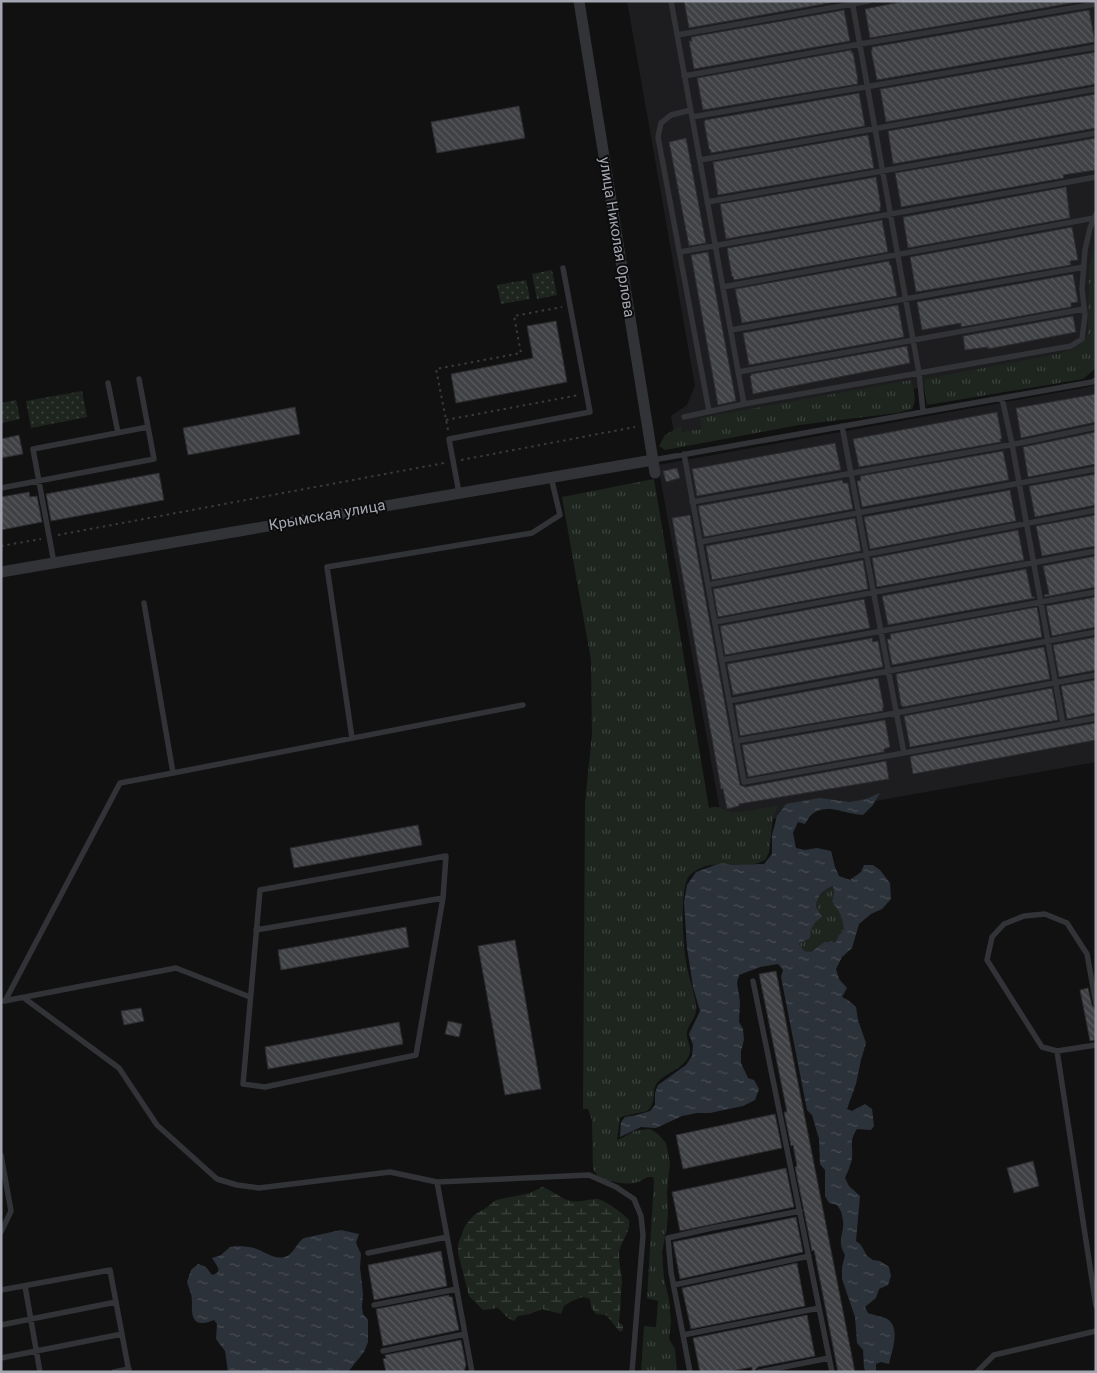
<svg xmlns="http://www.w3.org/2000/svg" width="1097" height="1373" font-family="Roboto,sans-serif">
<defs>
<pattern id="grass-tufts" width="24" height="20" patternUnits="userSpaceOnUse" patternTransform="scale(1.25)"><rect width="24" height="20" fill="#1e251f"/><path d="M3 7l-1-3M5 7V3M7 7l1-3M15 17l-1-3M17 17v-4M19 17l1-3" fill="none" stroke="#3c423d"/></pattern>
<pattern id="wetland-marsh" width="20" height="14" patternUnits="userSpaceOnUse" patternTransform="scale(1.25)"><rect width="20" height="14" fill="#1e251f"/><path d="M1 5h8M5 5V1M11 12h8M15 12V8" fill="none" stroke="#3c423d"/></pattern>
<pattern id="park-dots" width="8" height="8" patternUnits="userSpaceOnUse" patternTransform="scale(1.25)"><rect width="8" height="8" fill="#1e251f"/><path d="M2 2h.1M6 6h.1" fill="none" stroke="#3c423d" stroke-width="1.8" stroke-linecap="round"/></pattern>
<pattern id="water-ripples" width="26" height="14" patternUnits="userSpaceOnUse" patternTransform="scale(1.25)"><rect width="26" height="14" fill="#2c323a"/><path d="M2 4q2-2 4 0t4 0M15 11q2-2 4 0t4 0" fill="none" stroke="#484d54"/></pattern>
<pattern id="building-back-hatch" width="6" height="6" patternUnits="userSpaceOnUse" patternTransform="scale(1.25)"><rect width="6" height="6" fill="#404145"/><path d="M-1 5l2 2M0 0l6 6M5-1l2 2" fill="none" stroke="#595a5d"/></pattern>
</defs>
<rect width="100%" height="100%" fill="#111112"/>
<path fill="#1d1d1f" d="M627,1H1096V273L1091,337L1051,366L787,410L711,433L675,440L671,416L687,405L695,386Z
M1096,385V762L723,828L658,465L1078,389Z"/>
<path fill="url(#grass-tufts)" d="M1096,243V368L1083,379L927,405L924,387L925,379L1058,354C1073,349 1080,348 1088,334L1089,268Z
M911,380C914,390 917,400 912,409L897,413L799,425L665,450L659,446L665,435L681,426L682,432L702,429L700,418Z
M654,479L709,808C723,805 719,810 731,812C741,814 767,807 778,805L773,818L769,852L766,859C744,874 714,853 690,875C679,886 683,944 686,961C688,976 694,990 696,1005C698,1017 687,1025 687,1033C686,1039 691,1045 690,1052C687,1068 666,1072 657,1083C652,1089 655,1098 652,1104C651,1107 649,1109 647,1111L620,1117L617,1140L624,1137L634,1131L650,1129L658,1134L666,1143L670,1162L667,1192L668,1213L667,1226L662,1253L664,1278L669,1300L671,1322L669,1339L675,1349L677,1372H641L644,1326L656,1327L658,1301L647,1298L654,1181L653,1177C643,1177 646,1179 638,1182C624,1186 613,1181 599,1178L593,1169L592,1120L588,1109H583L585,803L592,734L591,660L562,497Z
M833,886L834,892L832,902C840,911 843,919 844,931L836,942H824L811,952L803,951L799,944L810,938V933L817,910V899L825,890Z"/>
<path fill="url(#wetland-marsh)" d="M542,1187C552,1190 560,1198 570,1201C580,1203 587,1199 597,1199C605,1200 624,1214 629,1220C631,1233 620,1241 619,1253C619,1263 621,1271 622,1280C622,1284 621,1288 621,1292C621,1302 620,1312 619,1323L623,1325V1330L620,1332L606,1315L596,1314L591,1307L590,1299L583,1297L572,1301L564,1306L561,1314L542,1309L530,1314L518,1316L514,1321L508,1318L498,1308L483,1310L469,1296L458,1253V1244L465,1226L474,1215L486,1208L496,1200L530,1193Z"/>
<path fill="url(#park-dots)" d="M552,270L557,295L537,299L532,274Z
M526,280L530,299L501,304L497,285Z
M82,391L87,417L31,428L26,401Z
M16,400L20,419L1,423V403Z"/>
<path fill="url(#water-ripples)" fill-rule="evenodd" d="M880,793L873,805L863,815C840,814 819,797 805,824L798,822L793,833L796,848L805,850L817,848L831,851L835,867L839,876L850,880L861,872L864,865H873L880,870L890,883L891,899L882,909L871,914L859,924L852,948L842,957L836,969L839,979L847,988L842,997L848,1000L856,1007L858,1020L866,1043L861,1060L856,1084L847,1109L852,1111L865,1104L872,1109L874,1126L871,1130L857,1129C849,1141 853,1145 852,1158C851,1165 848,1171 845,1178L849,1186L860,1196L856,1241L861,1245L867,1256L873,1260L880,1261L889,1267L891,1276L888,1285L879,1289L876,1298L865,1307L868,1313C873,1315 881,1316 887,1319C901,1327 892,1351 889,1364L881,1362L876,1364V1372H866L864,1368L863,1350L857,1343L855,1317L842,1279V1267L845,1255C835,1238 847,1232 842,1216C842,1212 839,1208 837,1205L829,1203L825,1196V1170L820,1164L819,1139L812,1115L807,1110L781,977L783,970L778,964L760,967L739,975L737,983L740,1002L739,1022L743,1029L744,1040L741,1051V1063L748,1078L754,1080L759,1089L755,1100L743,1106L710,1113H697L682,1116L656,1128L641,1127L620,1137L621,1122L625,1117L637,1115L650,1111L655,1105V1093L658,1085L686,1065L692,1056L693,1045L689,1034L700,1011L693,987L687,948L684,902L687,885L696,872L721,863L734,865L764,864L772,854V835L777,816L786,804L819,798L850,802L866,799ZM833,886L834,892L832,902C840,911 843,919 844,931L839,935L836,942H824L811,952L804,951L799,944L810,938C810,928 814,922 822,917C822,917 818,910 817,909C814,898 824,889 833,886Z
M341,1230L359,1234L356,1243L361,1254L360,1267L363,1294L362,1307L363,1314L368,1320V1342L364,1352L348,1372H228L225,1351L216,1339L217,1324L214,1320C211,1321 206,1323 203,1323C187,1324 194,1302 191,1294C190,1290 188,1286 187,1282L191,1270L198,1264L206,1267L212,1275C224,1272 216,1265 212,1258L221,1255L230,1247C237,1246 247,1246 254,1248C264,1251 274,1260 285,1257C294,1254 297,1242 304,1238Z"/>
<path fill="url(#building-back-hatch)" stroke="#2c2b2e" d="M684,1H841L689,28Z
M905,1H1084L870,38L865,9Z
M844,10L850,41L694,69L689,41H692L691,37Z
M1089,10L1095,42L877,80L871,51L872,50V47Z
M851,50L852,53L853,52L858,80H857L858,84L703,110L697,78Z
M1096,52V84L886,122L880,89Z
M859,93L865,126L711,153L710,149H709L704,122L705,121V120Z
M1096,94V128L893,164L888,131Z
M519,106L525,138L437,153L431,122Z
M867,135H868L874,168L718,195L713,162Z
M686,138L706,243L689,246L669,142Z
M1096,138V170L1063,175L1064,178L901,207V205L895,173Z
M876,177L881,207H880V211L726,239L720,204Z
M1066,187L1070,218L908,248L903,217Z
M882,220L888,252L734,280L733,276L732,277L727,249L728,248Z
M1072,227L1078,260L1070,261L1071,265L916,292L910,257Z
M708,252L736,401L718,405L691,255Z
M889,261L890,265H891L897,296L742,323L735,289Z
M1073,274L1078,302L1071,303V307L961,327V323L922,330L917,302Z
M898,305L904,337L749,365L743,333Z
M1073,316L1076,332L988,349V347L965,350L963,336Z
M556,321L567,382L456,403L451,374L533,358L527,326Z
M907,346L910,363L753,394L750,376H751V374Z
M1096,394V422L1021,438L1016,408Z
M295,407L300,434L188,455L183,428Z
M997,412L1002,439H1000L1001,442L859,467L853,439Z
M1096,432V464L1028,477L1023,447Z
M19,435L23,454L1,458V439Z
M835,443L841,470L697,496L692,469Z
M1003,451L1009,480L862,507L857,481L861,480L860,476Z
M677,468L680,478L666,482L663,471Z
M159,473L164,500L51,521L46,494Z
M1096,474V505L1035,517L1029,486Z
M842,480L843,483H848L853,509L704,537L698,506Z
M1010,490L1016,521L870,549L864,517Z
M29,492L30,497L37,496L42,522L1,530V497Z
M690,515L740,785L745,787L886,761L889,779L739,804V806L727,809L723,789H721L672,518Z
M1096,515V546L1042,556L1036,526Z
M855,518L861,551L712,580L706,546Z
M1018,530L1024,560L877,587L872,558Z
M1096,556V587L1045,597L1044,595L1049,594L1043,566Z
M863,560L868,589L718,617L713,589Z
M1026,569L1032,597H1035V598L888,625L882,596Z
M1096,597V627L1052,636L1046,606Z
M864,599L870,628L725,655L720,626Z
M1037,607L1042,637L892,665L887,639H891L890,634Z
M1096,637V670L1059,677L1053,645Z
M872,638L873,642L878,641L883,667L733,695L727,664Z
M1044,647L1050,679L903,707L901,705L896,674Z
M878,678L884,708H882L883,711L740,736L735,705Z
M1096,680V713L1067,719L1061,686Z
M1052,688L1058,720L910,747L904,716Z
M885,720L890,747L884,749V752L748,777L742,745Z
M1096,723V740L913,774L910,757L912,756Z
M418,825L422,845L294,868L290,848Z
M406,927L409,947L281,970L278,950Z
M515,940L541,1089L505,1095L478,946Z
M776,971L855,1372H838L814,1250L812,1251L795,1167L797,1166L793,1145L791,1146L784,1112H787L759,974Z
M1088,988L1092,1005L1096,1009V1040L1090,1041L1080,990Z
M141,1008L144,1021L124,1025L121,1011Z
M448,1021L462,1024L459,1037L445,1034Z
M399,1022L403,1044L268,1069L265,1047Z
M775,1114L782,1148L683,1169L676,1135Z
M1033,1161L1039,1186L1014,1193L1007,1168Z
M786,1168L794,1207L680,1231L672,1192Z
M796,1217L803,1252L680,1279L673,1242Z
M441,1251L447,1286L374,1300L368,1265Z
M797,1263L805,1306L691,1329L682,1288Z
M449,1295V1297H452L459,1330L383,1346L376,1309Z
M807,1315L815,1356L758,1367L756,1369L754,1372H752V1367L728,1372H700L693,1338Z
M461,1340L466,1365L464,1372H386L383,1359L386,1358L385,1355Z"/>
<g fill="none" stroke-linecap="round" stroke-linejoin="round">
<path stroke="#393a3e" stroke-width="2" stroke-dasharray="2.5 4" stroke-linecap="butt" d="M446,420L579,395
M448,430L436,369L521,353L514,316L562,307
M461,460L635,427
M58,535L444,463
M1,546L41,539"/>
<path stroke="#323337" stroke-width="5.5" d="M671,1L744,404
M677,35L869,1
M684,76L860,44L1096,4
M691,110L671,115L661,123L658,137L709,411
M692,117L1096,47
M700,160L1096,89
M707,202L1096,133
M680,252L1096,177
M723,287L1094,218
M731,330L1084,267
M738,372L1084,309
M139,379L148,427
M108,383L118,433
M1002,398L1012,444L1063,724
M923,412L919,373L1071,346L1082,339L1085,315L1082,289L1085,250L1090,228L1096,214
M684,417L744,404L919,373L852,1
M842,426L904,753
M684,454L744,782L1096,718
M653,460L1092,382L1096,380
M1,488L154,459L148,427L33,449L54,563
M459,493L449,439L590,412L563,268
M692,502L1020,443L1096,427
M700,542L1096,469
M708,585L1096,510
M144,603L173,773L523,705
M715,622L1096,551
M722,660L1096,592
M729,701L1096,632
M352,738L327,567L532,533L560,515L551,477
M736,741L896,713L1096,675
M446,856L443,898L416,1055L265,1087L243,1084L260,890Z
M256,930L443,898
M753,981L832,1372
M24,998L119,1068L157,1125L217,1179L237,1185L259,1188L390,1172L437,1182L589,1175L616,1187L634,1199L641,1216L643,1235L632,1372
M4,1001L176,968L250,997
M5,1001L120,783L173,773
M1096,1004L1087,954L1067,923L1045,914L1024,916L1004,924L992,937L987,960L1042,1047L1057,1051L1096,1045
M1057,1051L1096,1306
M1,1155L11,1211L1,1232
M437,1182L472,1372
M368,1253L447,1237
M674,1285L809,1256
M25,1286L40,1372
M1,1290L110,1270L129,1372
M374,1305L457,1289
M1,1325L116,1302
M683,1335L819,1308
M383,1351L465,1334
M1,1358L122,1334
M114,1372L129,1369
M690,1372L671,1272L668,1238L712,1228L800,1211
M759,1372L829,1358
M977,1372L994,1355L1096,1331"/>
<path stroke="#323337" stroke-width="11" d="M579,1L655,473
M1,572L653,460"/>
</g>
<g text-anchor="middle" stroke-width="4" stroke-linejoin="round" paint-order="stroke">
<g font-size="15" fill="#a4a7b2" stroke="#0c0c0d">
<text transform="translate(617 237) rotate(81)" y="5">улица Николая Орлова</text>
<text transform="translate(327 515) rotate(-10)" y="5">Крымская улица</text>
</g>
</g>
<rect width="1097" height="1373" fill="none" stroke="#a4a7b2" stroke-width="5"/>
</svg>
